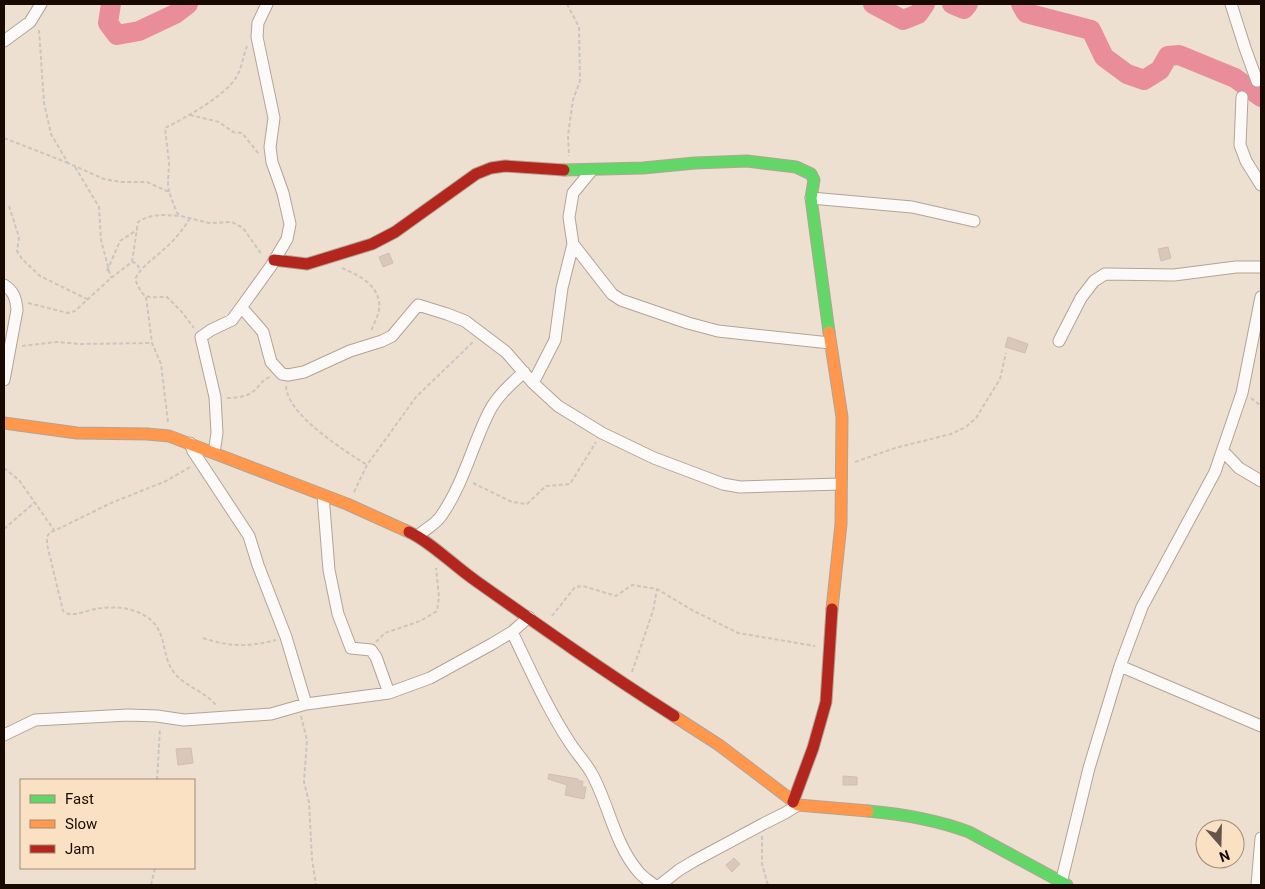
<svg xmlns="http://www.w3.org/2000/svg" width="1265" height="889" font-family="Roboto,sans-serif">
<rect width="100%" height="100%" fill="#eee0d1"/>
<g fill="none" stroke-linecap="round" stroke-linejoin="round">
<path stroke="#e98d9a" stroke-width="20" d="M111,4L108,23L117,35L139,31L175,14L188,4
M873,4L903,20L918,14L925,4
M952,4L964,9L968,4
M1021,4L1026,13L1091,30L1104,57L1127,74L1144,80L1160,70L1168,56L1179,55L1235,78L1261,97"/>
</g>
<path fill="#d8c7ba" stroke="#cfbeb2" d="M1168,247L1171,258L1161,261L1158,249Z
M389,253L393,263L383,267L379,257Z
M1008,337L1028,344L1025,353L1005,347Z
M191,748L193,763L178,765L176,749Z
M549,774L578,779V781H583L582,787H586L584,799L565,795L567,785L548,779Z
M843,776L857,777V785H843Z
M734,858L740,864L732,872L726,865Z"/>
<g fill="none" stroke-linecap="round" stroke-linejoin="round">
<g stroke="#b2a495" stroke-width="13">
<path id="street" d="M1231,4L1245,48L1257,81
M4,41L30,22L41,4
M1242,97L1240,145L1246,161L1261,185
M811,198L912,207L974,221
M573,244L612,294L621,300L688,323L718,331L830,343
M4,285C14,291 16,299 17,310L4,380
M242,308L263,332L271,362L282,374L288,375L304,372L350,351L382,341L392,336L418,305L447,314L465,321L506,352L533,383L558,406L602,433L654,458L723,484L740,487L841,484
M1059,341L1081,298L1094,281L1105,274L1174,275L1236,267H1261
M533,383L555,340L562,288L573,244L569,217L573,193L592,170
M190,443L193,451L249,536L258,565L286,637L306,704
M1223,451L1239,468L1261,481
M214,453L217,433L215,397L201,337L211,330L232,320L271,266L287,239L290,224L283,193L272,162L270,147L274,118L257,37L258,23L267,4
M323,495L329,570L338,614L351,648L371,650L376,657L389,693
M418,536C425,529 435,525 441,516C463,485 472,446 489,412C497,396 511,384 524,372
M512,632C530,669 547,708 570,743C577,754 586,763 592,774C609,805 614,842 637,870C641,876 648,880 654,885
M1120,666L1261,726
M4,735L35,720L128,715L157,716L184,720L271,714L306,704L389,693L430,678L492,644L512,632L529,617
M1061,883L1089,768L1120,666L1142,607L1215,472L1242,393L1261,297
M660,885L679,870L694,861L763,824L785,813L798,805
M1257,885L1261,838"/>
</g>
<g stroke="#b2a495" stroke-width="13">
<path id="fast" d="M564,170L643,168L695,163L747,161L796,167L811,174L814,180L811,198L829,332
M868,811C902,814 937,820 969,832L1067,885"/>
</g>
<g stroke="#b2a495" stroke-width="13">
<path id="slow" d="M829,332L842,417L841,524L832,609
M4,423L77,433L147,434L169,436L347,504L409,532
M674,716L719,745L798,805L868,811"/>
</g>
<g stroke="#b2a495" stroke-width="13">
<path id="jam" d="M274,260L307,264L372,244L395,232L476,174L491,168L505,166L564,170
M409,532C431,542 454,566 476,581C541,627 606,673 674,716
M793,802L813,748L826,702L832,609"/>
</g>
<path stroke="#cac5bf" stroke-width="2" stroke-dasharray="4 2.5" stroke-linecap="butt" d="M567,4L579,27L580,81L573,100L568,135L569,156
M39,30L44,103L51,134L68,163L104,179L121,182H147L169,192L177,213L181,216L209,223L232,222L243,228L262,255
M190,115L219,122L233,132L242,133L259,154
M4,138L68,163
M75,167L99,207L101,240L111,278
M169,192L168,184L169,163L165,128C185,118 227,95 237,76C242,67 243,56 247,46
M9,206L19,237L17,251L22,259L40,276L89,300
M190,218C183,230 173,242 162,251C151,261 142,266 135,279C144,300 144,297 167,297L181,311L194,328
M132,262L138,222C152,213 164,215 180,216
M342,268C360,276 382,286 379,310C378,317 373,325 371,332
M107,271L120,241L137,230
M146,297L152,343L161,364L168,422
M28,303L68,313L75,311L111,278L132,262L136,263L140,269
M22,346L57,342L80,344L152,343
M286,386C287,415 345,451 367,465
M227,398C235,398 245,397 251,393C259,388 261,380 270,377
M1251,398L1261,406
M855,462L895,448L951,434L966,427L976,418L1000,379L1006,353
M190,467L166,481L111,503L54,531L50,532L47,537V544L63,611C72,619 86,610 96,609C111,606 128,607 142,614C171,629 158,656 177,676C188,687 205,692 217,706
M4,468L19,480L54,530
M473,483L512,502L527,504L546,486L570,484L596,442
M354,492L367,465L416,397L473,342
M4,529L35,502
M552,616L575,587L583,586L616,596L632,585L657,589L692,610L738,633L815,646
M203,638C229,647 250,647 276,640
M376,642L385,633L420,621L437,611L439,597L436,568
M632,672L653,611L657,589
M301,716L307,740L304,782L309,802L312,859L316,885
M157,780L160,728
M762,836V864L768,885
M4,884V885
M151,885L155,868"/>
<use href="#street" stroke="#fcfaf8" stroke-width="11"/>
<use href="#fast" stroke="#63d668" stroke-width="11"/>
<use href="#slow" stroke="#ff974d" stroke-width="11"/>
<use href="#jam" stroke="#b3261e" stroke-width="11"/>
</g>
<rect width="1265" height="889" fill="none" stroke="#180a00" stroke-width="10"/>
<rect x="20" y="779" width="175" height="90" fill="#fbe1c4" stroke="#a08b76"/>
<rect x="30" y="795" width="25" height="8" fill="#63d668" stroke="#a08b76"/>
<text x="65" y="804" font-size="15" fill="#180a00">Fast</text>
<rect x="30" y="820" width="25" height="8" fill="#ff974d" stroke="#a08b76"/>
<text x="65" y="829" font-size="15" fill="#180a00">Slow</text>
<rect x="30" y="845" width="25" height="8" fill="#b3261e" stroke="#a08b76"/>
<text x="65" y="854" font-size="15" fill="#180a00">Jam</text>
<g transform="translate(1220 844) rotate(160)"><circle r="24" fill="#fbe1c4" stroke="#a08b76"/>
<path d="M0-4L9 19L0 12L-9 19Z" fill="#635549"/>
<text y="-8" font-size="14" font-weight="bold" text-anchor="middle" fill="#180a00">N</text>
</g>
</svg>
